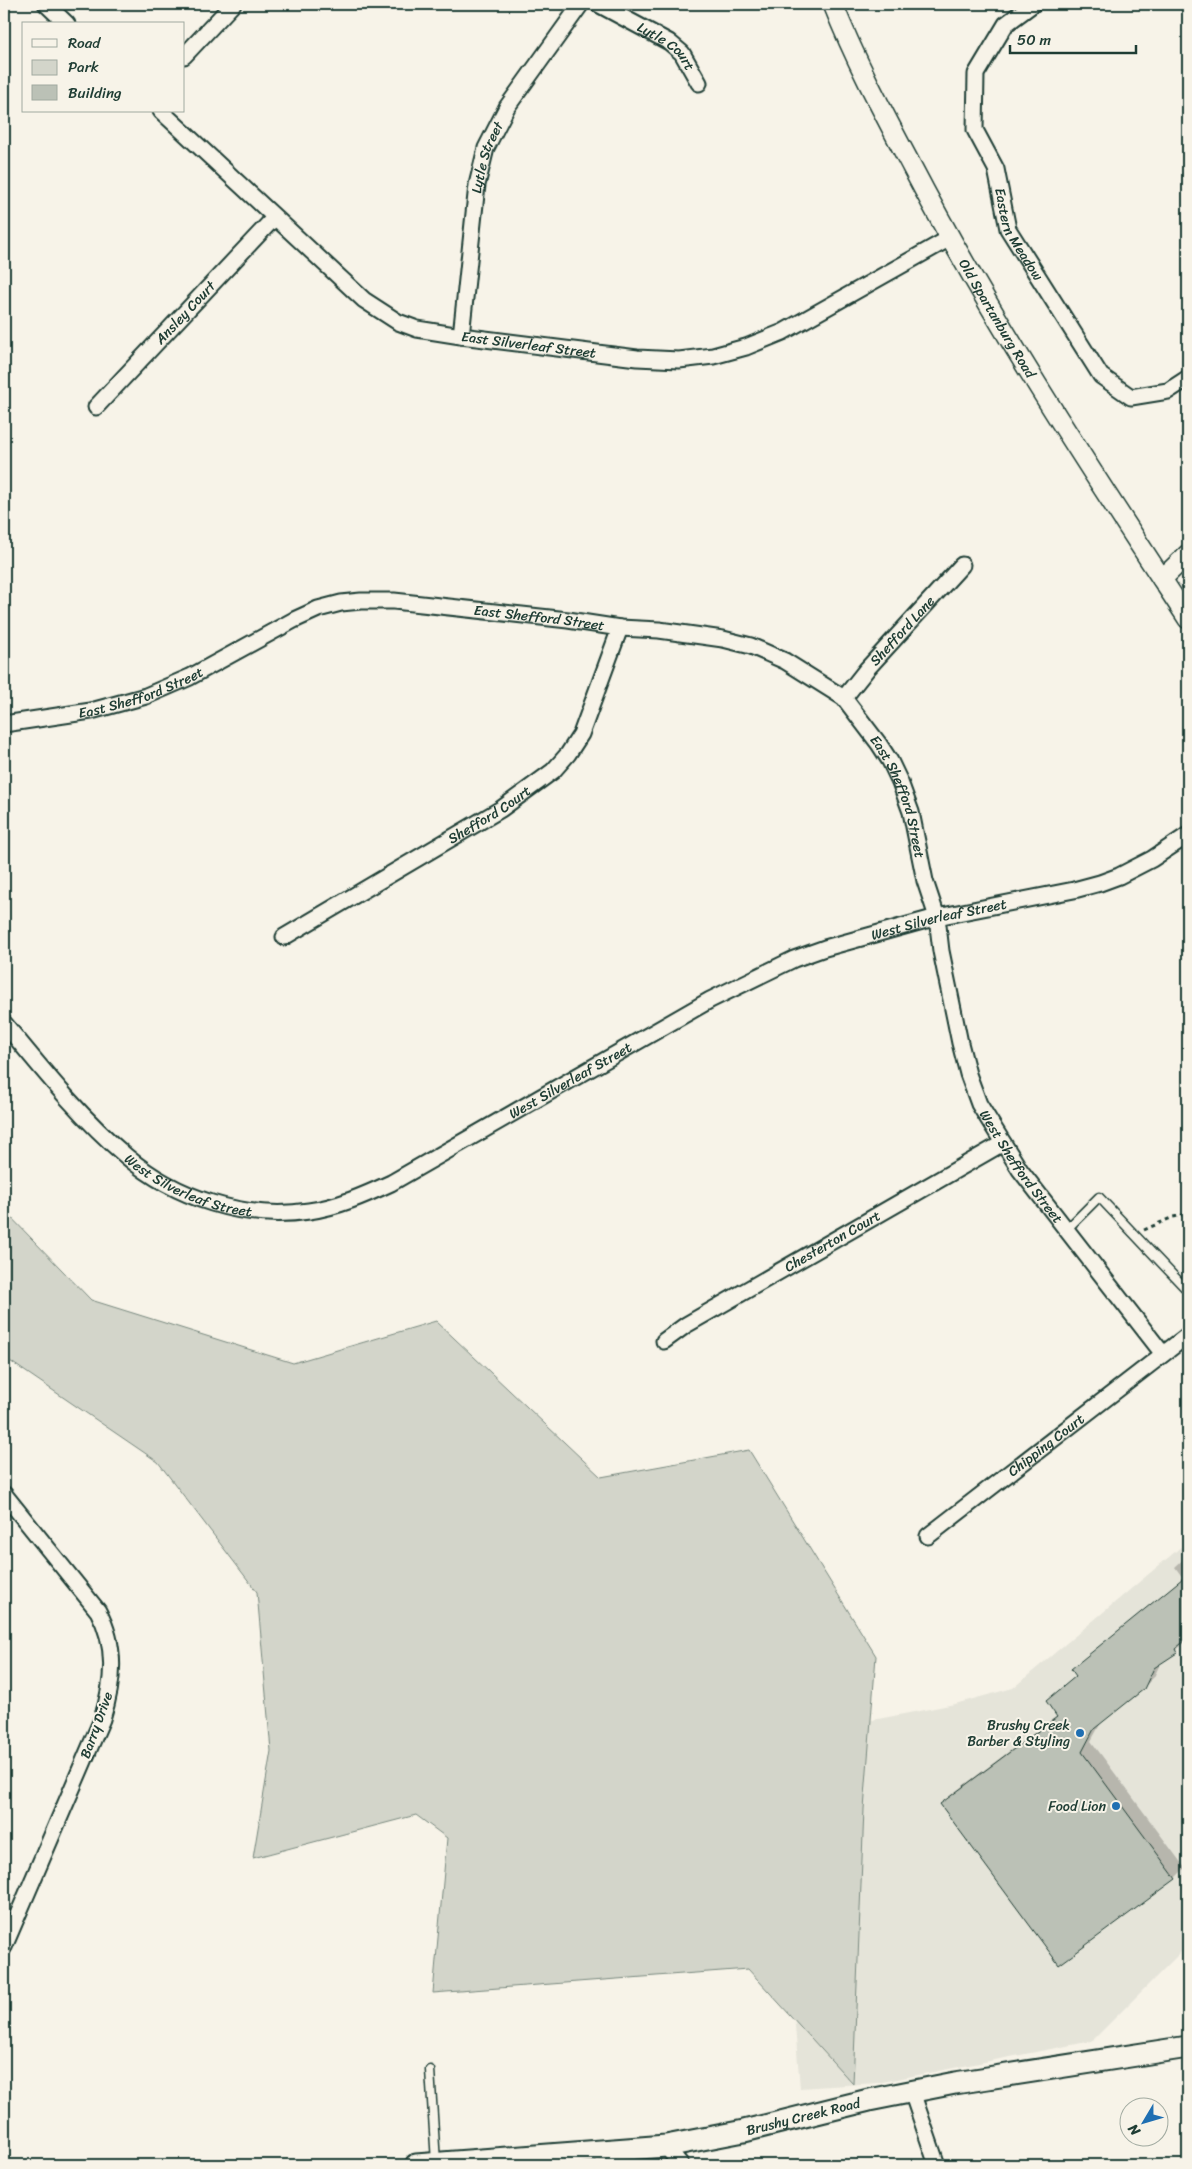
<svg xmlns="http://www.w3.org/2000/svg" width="1192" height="2169" font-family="Sriracha,sans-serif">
<rect width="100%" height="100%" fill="#f7f3e8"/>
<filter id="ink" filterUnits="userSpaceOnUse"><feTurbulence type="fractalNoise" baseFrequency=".02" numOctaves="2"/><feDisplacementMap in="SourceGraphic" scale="10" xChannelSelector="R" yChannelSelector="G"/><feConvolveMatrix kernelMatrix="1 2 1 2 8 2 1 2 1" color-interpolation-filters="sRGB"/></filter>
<g filter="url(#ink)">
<path fill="#e5e4d9" d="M1188,1541V1945L1092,2041L877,2083L800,2088L783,1876L837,1727L955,1704L1013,1688Z"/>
<path fill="#d3d5ca" stroke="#79897f" d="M4,1210L91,1300L293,1363L436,1321L601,1477L749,1450L876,1656L864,1809L853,2084L748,1969L433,1993L447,1838L416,1815L253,1858L271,1751L257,1592L158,1462L4,1357Z"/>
<path fill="#0003" d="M1188,1555V1637L1185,1639L1186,1642L1161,1662L1154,1677L1143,1688L1102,1721L1091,1741L1185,1868L1175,1878L942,1804L952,1794L1057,1716L1047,1701L1077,1675L1072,1669L1183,1578L1175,1567Z"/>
<path fill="#bbc1b6" stroke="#1f3d34" d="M1188,1574V1638L1175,1649L1177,1653L1154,1668L1144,1689L1094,1729L1082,1752L1176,1879L1059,1965L940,1804L1057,1717L1046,1701L1076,1676L1071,1669Z"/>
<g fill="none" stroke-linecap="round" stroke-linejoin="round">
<g stroke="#1f3d34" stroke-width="11">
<path id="service" d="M1066,1230L1099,1197L1188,1291
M430,2070L436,2162"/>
</g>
<g stroke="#1f3d34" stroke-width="19">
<g id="minor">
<path d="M46,4L67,24"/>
<path id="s1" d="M598,4L669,42L682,53L699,83"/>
<path id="s2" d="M1033,4L1006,24L976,74L975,130L996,169L1008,229L1101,376L1131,397L1168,391L1188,378"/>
<path d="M184,56L233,4"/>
<path id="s3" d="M161,111L364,300L398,322L417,329L461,336L637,358L679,360L713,356L746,347L783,332L950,238"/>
<path id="s4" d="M461,336L477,185L486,148L507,107L581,4"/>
<path id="s5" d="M96,407L274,218"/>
<path id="s6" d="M844,698L867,669L962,565"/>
<path id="s7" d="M4,724L91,711L146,696L190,677L294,620L318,609L341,603L361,601H394L568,620L620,628L659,630L723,639L751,646L785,661L844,698L879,744L890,761L900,782L911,812L925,881L937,917L941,951L960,1043L968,1074L979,1104L1020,1170L1163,1354"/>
<path id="s8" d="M284,937L501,809L553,771L568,754L581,734L620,628"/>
<path id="s9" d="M4,1023C42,1069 80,1117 126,1156C175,1198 245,1221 309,1211C338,1207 365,1195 391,1183L710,1000L794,959L825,948L937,917L1074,890L1100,883L1119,876L1152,859L1188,835"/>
<path id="s10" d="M664,1341L686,1325L1003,1143"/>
<path d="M4,1494L98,1611C117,1646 114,1682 102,1719L4,1947"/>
<path id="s11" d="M928,1536L1188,1335"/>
<path d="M912,2092L937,2165"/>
<path d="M666,2146L681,2165"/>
</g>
</g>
<g stroke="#1f3d34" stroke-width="22">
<g id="tertiary">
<path id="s12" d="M833,4C855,60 884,114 912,167C994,324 1092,472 1188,619"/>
<path d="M1162,579L1188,554"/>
</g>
</g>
<g stroke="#1f3d34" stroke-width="25">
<g id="secondary">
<path id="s13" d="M416,2165L666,2146L744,2131L869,2100L955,2083L1188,2047"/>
</g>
</g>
<path stroke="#1f3d34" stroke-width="3" stroke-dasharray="4 4" stroke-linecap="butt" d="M1144,1230L1173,1217L1188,1214"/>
<use href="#service" stroke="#f7f3e8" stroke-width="8"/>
<use href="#minor" stroke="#f7f3e8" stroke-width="15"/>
<use href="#tertiary" stroke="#f7f3e8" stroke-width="19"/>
<use href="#secondary" stroke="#f7f3e8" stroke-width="21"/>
</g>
</g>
<g fill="#1f6fb2" stroke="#f7f3e8" stroke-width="2">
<circle cx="1080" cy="1733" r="5"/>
<circle cx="1116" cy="1806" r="5"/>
</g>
<g text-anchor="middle" stroke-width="4" stroke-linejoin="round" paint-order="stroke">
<g font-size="14" fill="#1f3d34" stroke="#f7f3e8">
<text dy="5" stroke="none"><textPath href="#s1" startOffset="81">Lytle Court</textPath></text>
<text dy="5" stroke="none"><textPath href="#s4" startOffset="181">Lytle Street</textPath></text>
<text dy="5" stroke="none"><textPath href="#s2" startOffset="262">Eastern Meadow</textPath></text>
<text dy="5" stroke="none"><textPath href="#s5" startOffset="130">Ansley Court</textPath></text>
<text dy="5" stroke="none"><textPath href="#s12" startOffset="355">Old Spartanburg Road</textPath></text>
<text dy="5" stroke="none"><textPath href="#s3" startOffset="451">East Silverleaf Street</textPath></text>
<text dy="5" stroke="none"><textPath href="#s7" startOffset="561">East Shefford Street</textPath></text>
<text dy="5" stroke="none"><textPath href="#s6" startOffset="89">Shefford Lane</textPath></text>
<text dy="5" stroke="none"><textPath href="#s7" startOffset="141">East Shefford Street</textPath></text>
<text dy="5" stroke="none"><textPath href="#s7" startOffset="996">East Shefford Street</textPath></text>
<text dy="5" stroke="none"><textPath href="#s8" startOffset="239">Shefford Court</textPath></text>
<text dy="5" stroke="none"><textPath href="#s9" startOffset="1076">West Silverleaf Street</textPath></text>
<text dy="5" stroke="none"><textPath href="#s9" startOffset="671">West Silverleaf Street</textPath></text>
<text dy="5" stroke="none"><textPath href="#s7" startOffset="1391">West Shefford Street</textPath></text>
<text dy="5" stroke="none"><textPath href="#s9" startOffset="251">West Silverleaf Street</textPath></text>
<text dy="5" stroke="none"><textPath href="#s10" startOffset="196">Chesterton Court</textPath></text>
<text dy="5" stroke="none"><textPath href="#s11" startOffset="149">Chipping Court</textPath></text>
<text transform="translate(96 1725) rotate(-70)" y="5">Barry Drive</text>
<text dy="5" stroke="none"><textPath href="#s13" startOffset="391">Brushy Creek Road</textPath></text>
</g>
<g font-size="14" fill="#1f3d34" stroke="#f7f3e8" text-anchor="end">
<text x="1070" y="1730">Brushy Creek<tspan x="1070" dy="16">Barber &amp; Styling</tspan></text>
<text x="1106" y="1811">Food Lion</text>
</g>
</g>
<rect width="1192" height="2169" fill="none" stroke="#f7f3e8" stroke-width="20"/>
<rect x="10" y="10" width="1172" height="2149" fill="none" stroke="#1f3d34" stroke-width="2" filter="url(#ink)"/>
<rect x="22" y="22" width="162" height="90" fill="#f7f3e8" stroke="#a1aaa0"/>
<rect x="32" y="39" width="25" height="8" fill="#f7f3e8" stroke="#a1aaa0"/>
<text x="68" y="48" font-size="15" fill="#1f3d34">Road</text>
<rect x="32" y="60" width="25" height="15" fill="#d3d5ca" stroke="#a1aaa0"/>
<text x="68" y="72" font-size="15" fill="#1f3d34">Park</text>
<rect x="32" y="85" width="25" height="15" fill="#bbc1b6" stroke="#a1aaa0"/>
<text x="68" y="98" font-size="15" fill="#1f3d34">Building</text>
<g transform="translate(1144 2122) rotate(232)"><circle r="24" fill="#f7f3e8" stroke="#a1aaa0"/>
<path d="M0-4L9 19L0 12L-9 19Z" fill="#1f6fb2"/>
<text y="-8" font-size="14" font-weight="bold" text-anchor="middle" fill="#1f3d34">N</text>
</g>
<path d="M1010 45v8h126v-8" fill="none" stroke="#1f3d34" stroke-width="2.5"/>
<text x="1017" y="45" font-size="15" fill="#1f3d34" stroke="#f7f3e8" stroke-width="4" paint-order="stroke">50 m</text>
</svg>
